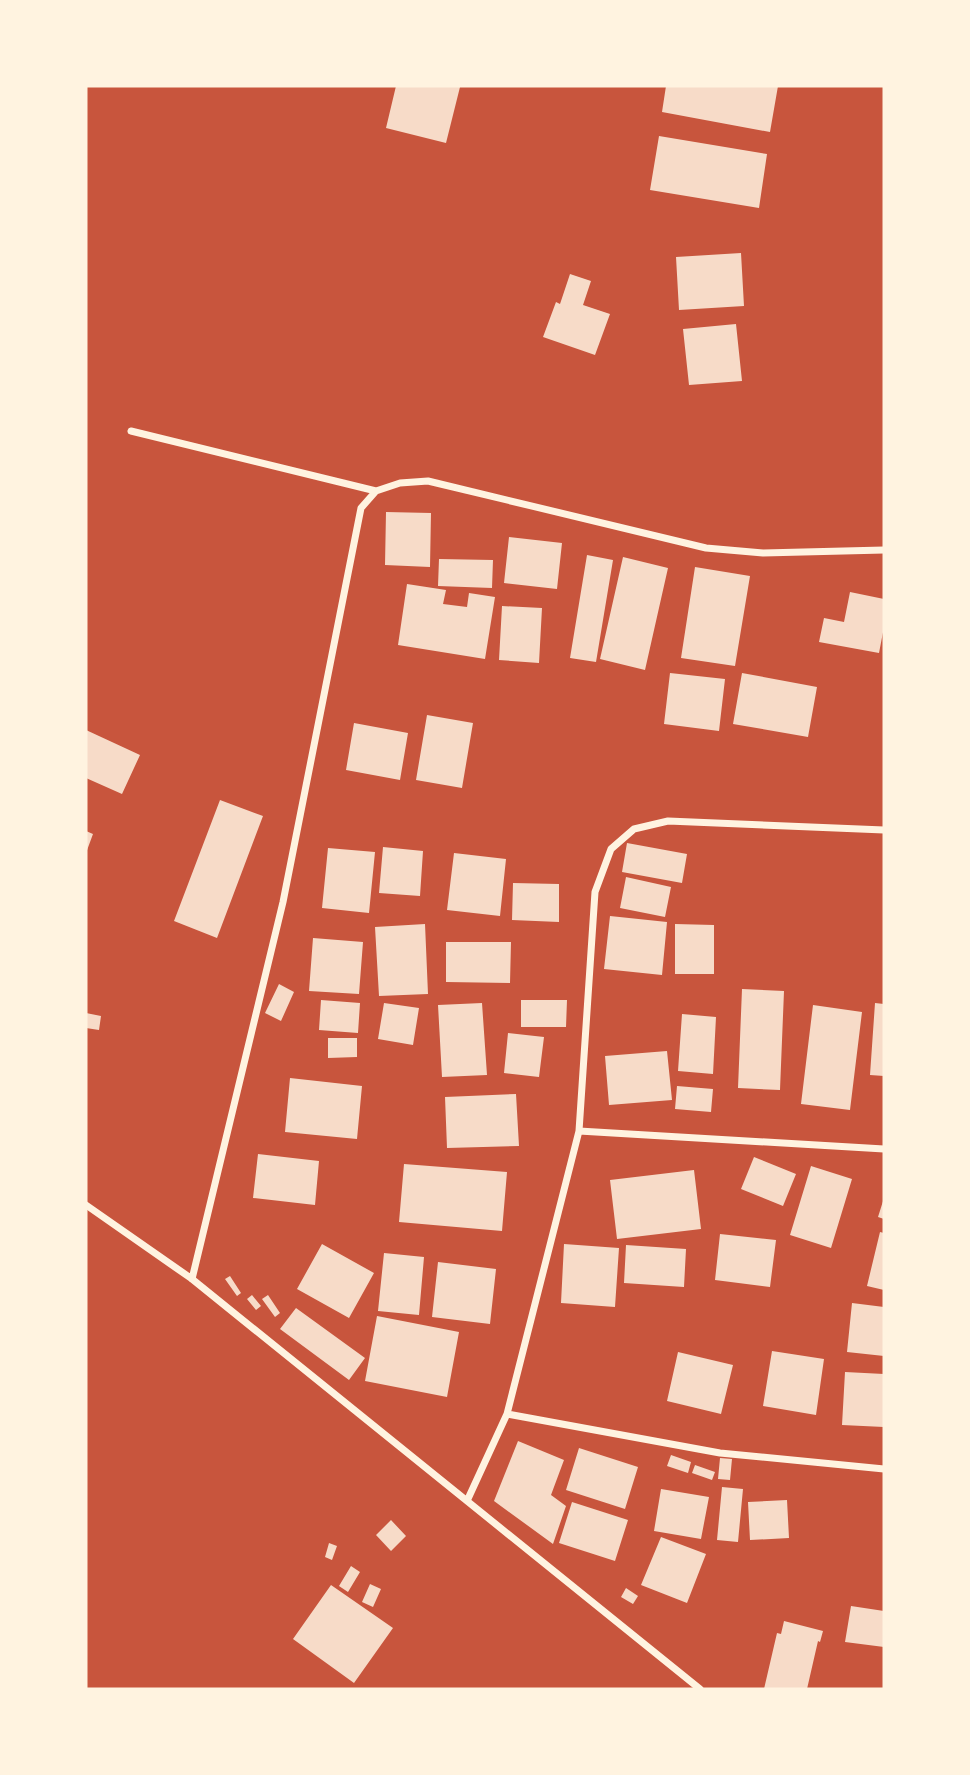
<svg xmlns="http://www.w3.org/2000/svg" width="970" height="1775" font-family="'Asap Condensed',sans-serif">
<rect width="100%" height="100%" fill="#c8553d"/>
<path fill="#f7dbc8" d="M396,86L460,87L446,143L386,128Z
M666,86H778L770,132L662,112Z
M659,136L767,154L759,208L650,190Z
M741,253L744,306L679,310L676,257Z
M570,274L591,281L583,305L610,314L595,355L543,337L556,302L560,304Z
M736,324L742,381L689,385L683,329Z
M386,512L431,513L430,567L385,565Z
M509,537L562,543L557,589L504,583Z
M587,555L613,560L596,662L570,658Z
M623,557L668,568L645,670L600,659Z
M439,559L493,560L492,588L438,586Z
M695,567L750,576L735,666L681,658Z
M407,584L446,590L443,604L467,607L469,593L495,597L485,659L398,645Z
M850,592L884,599V627L879,653L819,642L824,618L844,622Z
M502,606L542,608L539,663L499,660Z
M670,673L725,679L719,731L664,724Z
M742,673L817,687L808,737L733,724Z
M427,715L473,723L462,788L416,780Z
M354,723L408,733L400,780L346,770Z
M86,730L140,755L122,794L86,778Z
M220,800L263,816L217,938L174,921Z
M86,831L93,834L86,853Z
M627,843L687,854L682,883L622,872Z
M383,847L423,851L420,896L379,893Z
M328,848L375,852L369,913L322,908Z
M454,853L506,859L500,916L447,910Z
M626,877L671,887L665,917L620,908Z
M513,883L559,884V922L512,920Z
M610,916L667,922L662,975L604,969Z
M425,924L428,994L379,996L375,927Z
M675,924L714,925V974H675Z
M313,938L363,942L359,994L309,991Z
M446,942H511L510,983L446,982Z
M279,984L294,992L281,1021L265,1013Z
M742,989L784,991L780,1090L738,1088Z
M321,1000L360,1003L358,1033L319,1030Z
M521,1000H567L566,1027H521Z
M384,1003L419,1008L413,1045L378,1039Z
M482,1003L487,1075L442,1077L438,1005Z
M875,1003L884,1004V1076L870,1075Z
M813,1005L862,1012L850,1110L801,1104Z
M86,1013L101,1016L99,1030L86,1028Z
M682,1014L716,1017L713,1074L678,1071Z
M508,1033L544,1037L539,1077L504,1073Z
M328,1038H357V1057L328,1058Z
M667,1051L672,1100L609,1105L605,1056Z
M290,1078L362,1086L357,1139L285,1132Z
M677,1086L713,1089L711,1112L675,1109Z
M516,1094L519,1146L447,1148L445,1097Z
M258,1154L319,1161L315,1205L253,1198Z
M754,1157L796,1174L783,1206L741,1189Z
M404,1164L507,1172L502,1231L399,1222Z
M811,1166L852,1179L831,1248L790,1235Z
M694,1170L701,1229L617,1239L610,1180Z
M884,1198V1219L878,1217Z
M880,1232L884,1233V1290L867,1286Z
M720,1234L776,1240L770,1287L715,1280Z
M322,1244L374,1273L349,1318L297,1289Z
M564,1244L619,1248L615,1307L561,1303Z
M626,1245L686,1249L684,1287L624,1283Z
M384,1253L424,1257L419,1315L378,1311Z
M438,1262L496,1269L490,1324L432,1317Z
M230,1276L241,1293L237,1296L225,1279Z
M252,1295L261,1306L256,1310L247,1299Z
M268,1295L280,1313L275,1317L262,1299Z
M852,1303L884,1307V1356L847,1352Z
M296,1308L365,1358L349,1380L280,1329Z
M377,1316L459,1332L447,1397L365,1381Z
M772,1351L824,1359L816,1415L763,1406Z
M678,1352L733,1365L721,1414L667,1401Z
M845,1372L884,1374V1427L842,1425Z
M518,1441L564,1460L551,1495L566,1506L553,1544L494,1501Z
M579,1448L638,1467L625,1509L566,1490Z
M671,1455L691,1462L688,1473L667,1466Z
M720,1458L732,1459L730,1480L718,1479Z
M695,1465L715,1472L712,1480L692,1473Z
M722,1487L743,1489L738,1542L717,1540Z
M661,1489L709,1497L701,1539L654,1531Z
M787,1500L789,1538L750,1540L748,1502Z
M572,1502L628,1520L615,1561L559,1543Z
M391,1520L406,1536L391,1551L376,1535Z
M661,1537L706,1554L687,1603L641,1585Z
M329,1543L337,1546L332,1560L325,1557Z
M351,1566L360,1572L348,1592L339,1586Z
M370,1584L381,1589L373,1607L362,1602Z
M331,1585L393,1628L354,1683L293,1639Z
M626,1588L638,1596L633,1604L621,1597Z
M851,1606L884,1611V1647L845,1642Z
M784,1621L823,1631L820,1642L818,1641L807,1689H764L777,1633L781,1634Z"/>
<g fill="none" stroke-linecap="round" stroke-linejoin="round">
<path stroke="#fff3e0" stroke-width="7" d="M131,431L376,491
M579,1131L884,1149
M86,1205L192,1279L700,1689
M192,1279L283,902L361,508L376,491L400,483L428,481L706,548L763,553L884,550
M507,1414L720,1453L884,1469
M467,1501L507,1414L579,1131L595,892L611,849L634,829L668,821L884,830"/>
</g>
<rect width="970" height="1775" fill="none" stroke="#fff3e0" stroke-width="175"/>
</svg>
